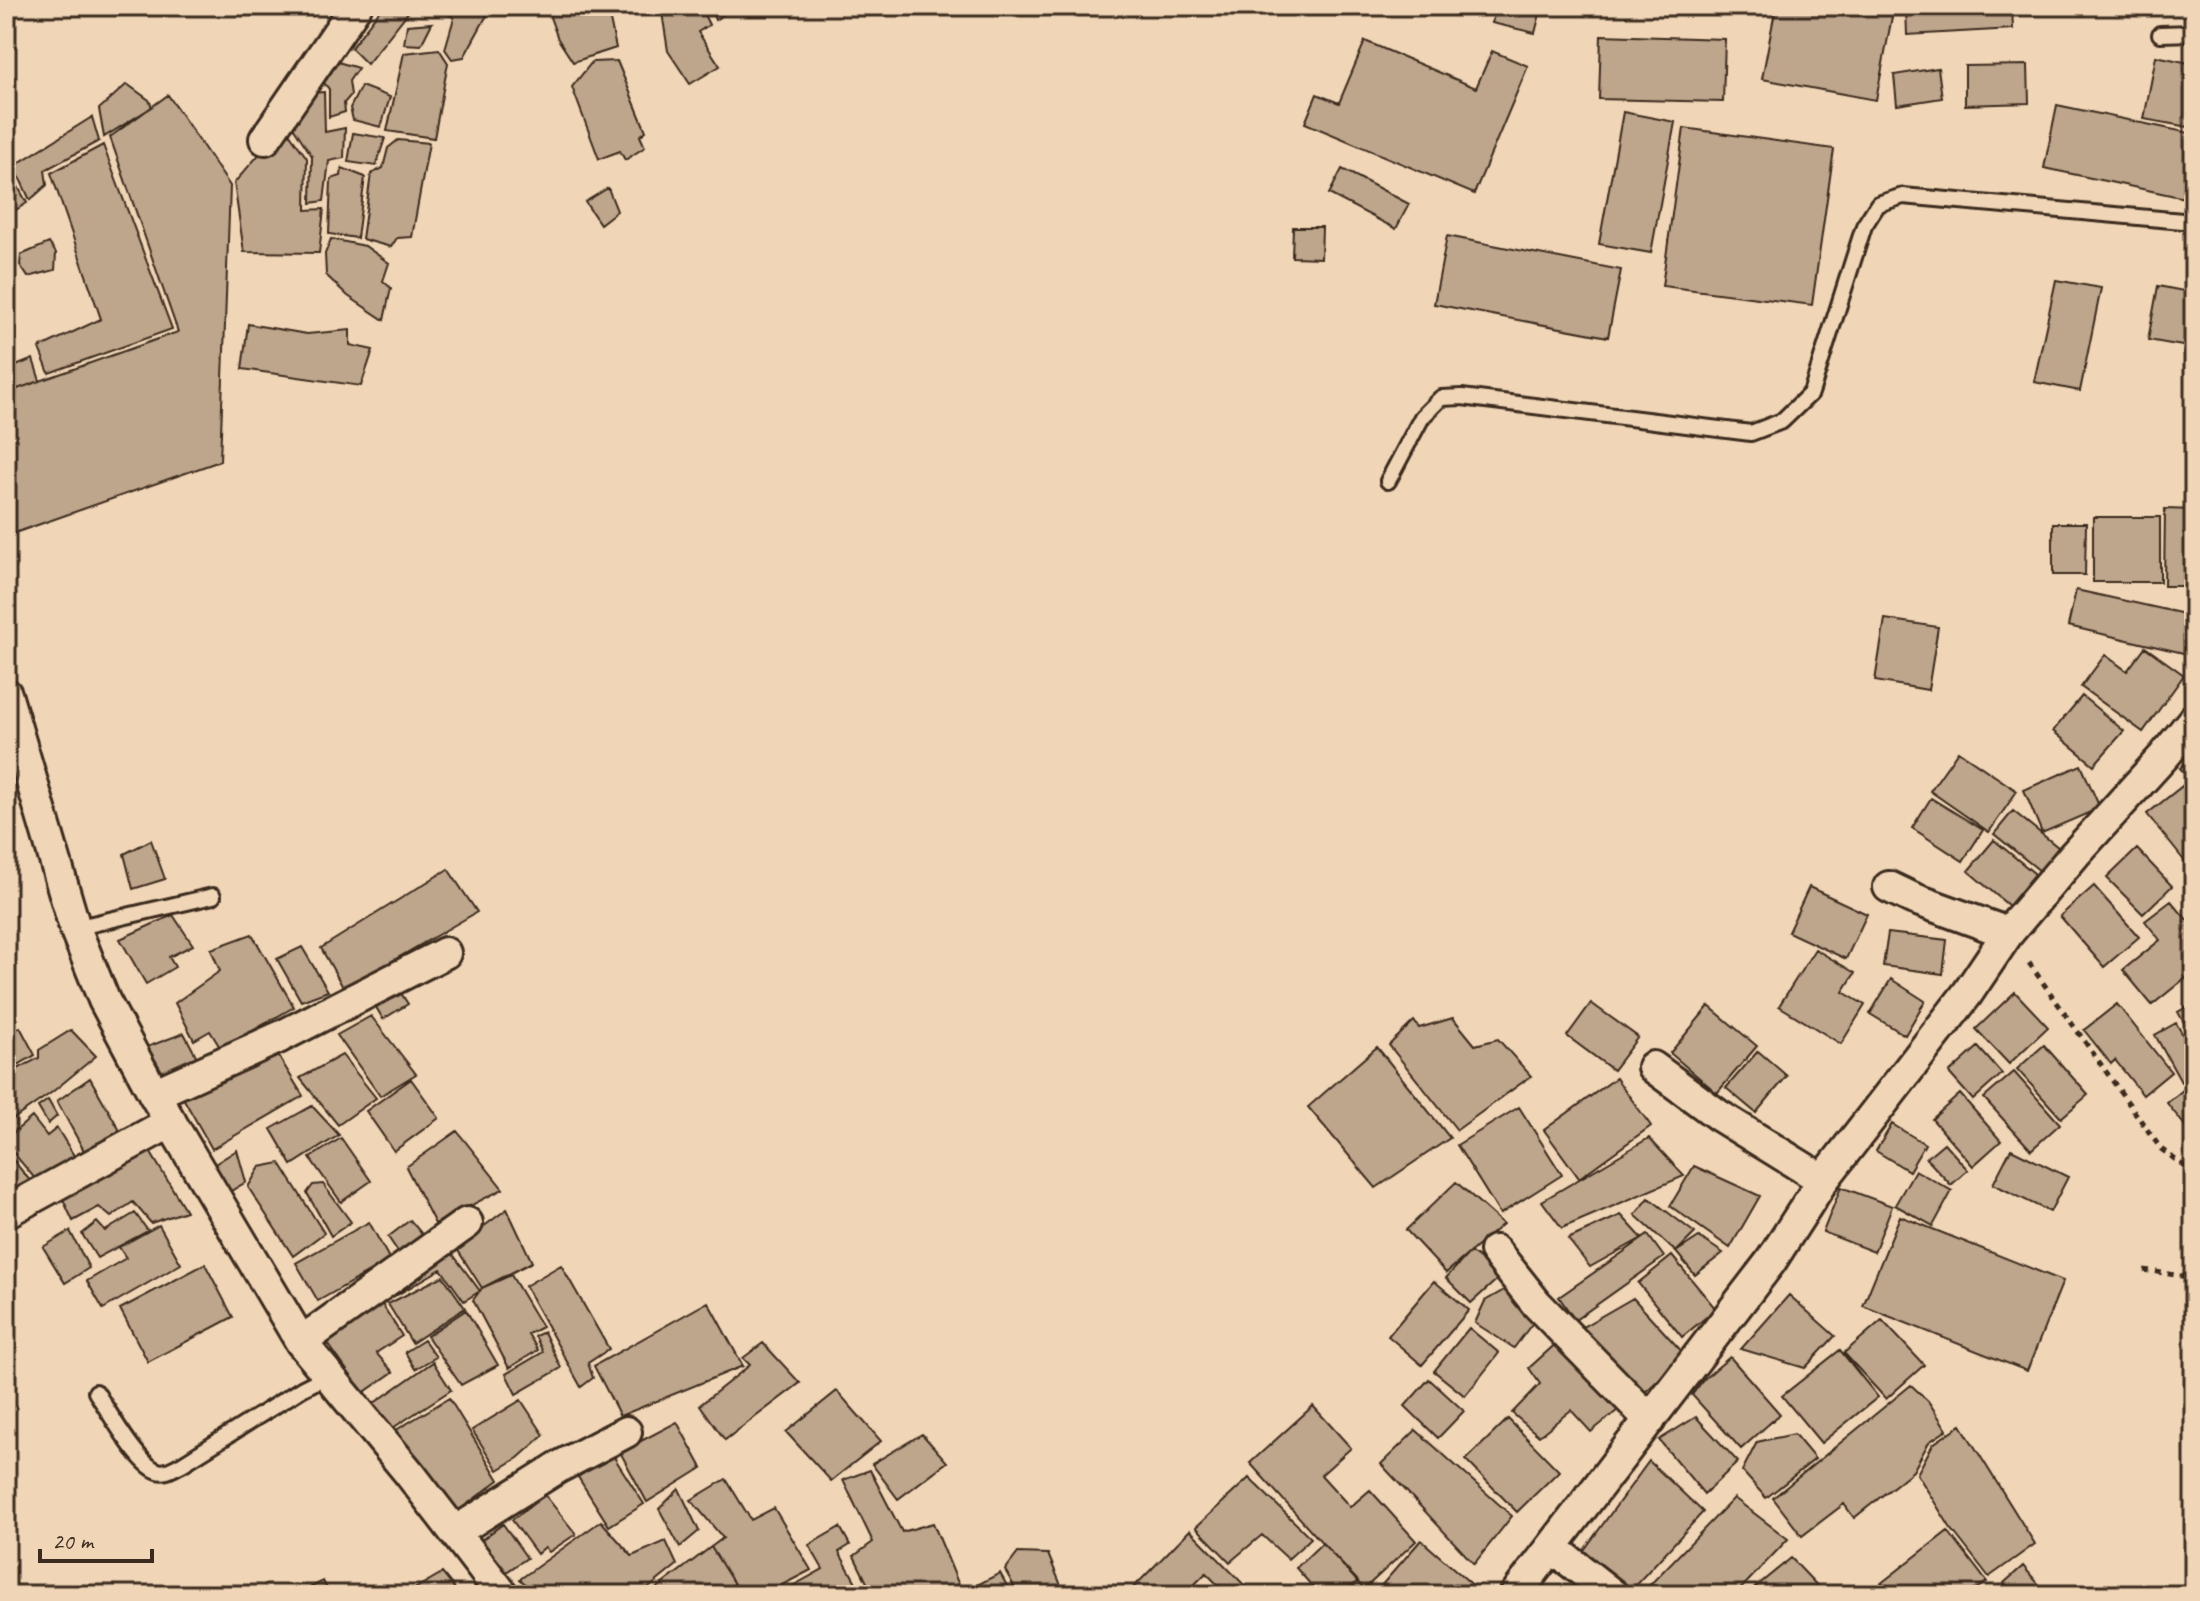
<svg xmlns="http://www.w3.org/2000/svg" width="2200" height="1601" font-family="Caveat,sans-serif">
<rect width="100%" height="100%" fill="#f0d6b7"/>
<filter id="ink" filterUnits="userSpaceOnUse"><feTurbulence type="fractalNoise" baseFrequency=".0125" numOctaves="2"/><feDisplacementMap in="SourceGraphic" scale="16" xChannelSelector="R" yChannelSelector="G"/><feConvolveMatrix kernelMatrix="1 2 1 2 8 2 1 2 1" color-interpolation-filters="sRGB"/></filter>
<g filter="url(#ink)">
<path fill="#bea68c" stroke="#3b2a1e" stroke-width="2" d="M383,6H401L409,11L367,64L351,48Z
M437,6H492L464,57L452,59L445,49L454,18Z
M546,6H607L616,48L573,62L558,39Z
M661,6H700L709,25L698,32L720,66L690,84L668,51Z
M709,6H737L715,20Z
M1496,6H1542L1535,33L1492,23Z
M1776,6H1894L1876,100L1762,79Z
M1906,6H2012L2013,29L1907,35Z
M432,23L421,45L404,44L407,25Z
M1601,35L1725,39L1723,102L1599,99Z
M1365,41L1476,88L1492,51L1528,66L1474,194L1305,123L1317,94L1339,103Z
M439,49L448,63L434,138L387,131L404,53Z
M2156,56L2194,64L2192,86L2194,87V128L2144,119Z
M617,61L646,131L640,136L645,147L625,160L620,151L599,159L572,87L592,62Z
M338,62L358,68L349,81L351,95L344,103L345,112L329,117V89L324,83Z
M2028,65L2029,103L1965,105V66Z
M1938,68L1942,98L1897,105L1894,75Z
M127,84L149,100L152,107L104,137L99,109Z
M361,86L390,97L381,127L353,120L350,108Z
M324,92L325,132L345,128L344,158L329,161L324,201L311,203L312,156L292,125L311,93Z
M168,95L230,186L220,461L6,536V393L178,332L110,137Z
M2057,105L2194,134V200L2044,168Z
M1623,112L1675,122L1651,253L1599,244Z
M92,117L99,141L45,170L47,185L30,200L14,166Z
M1684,128L1834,149L1812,305L1662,286Z
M278,133H289L307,158L306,210L324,209L319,253L244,252L234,183Z
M353,133L385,138L376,166L348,162Z
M398,140L429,143L412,237L397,238L391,247L362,239L371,174L383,168L388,148Z
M103,145L172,329L49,373L39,348L101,319L51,173Z
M6,165L27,203L6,216Z
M342,168L365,177L357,238L329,234L331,179L341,176Z
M1342,169L1409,204L1396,229L1329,194Z
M608,188L617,211L600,224L585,202Z
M1293,227H1322L1321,258L1292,257Z
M1447,236L1621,270L1608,337L1434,304Z
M331,239L365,246L389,263L383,281L391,288L384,320L348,296L326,275L325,254Z
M49,243L56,253L55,270L28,277L20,265L21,255Z
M2056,280L2101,288L2080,391L2034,382Z
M2158,286L2194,293V348L2148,340Z
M248,324L307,334L350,330V345L373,350L361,386L242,369Z
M33,359L40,381L6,393V370Z
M2165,509L2194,510V586H2164Z
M2093,517H2160V582H2093Z
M2053,523H2086L2085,575H2053Z
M2076,590L2194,616V644L2192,655L2068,626Z
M1885,619L1938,627L1928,690L1875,681Z
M2145,647L2184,675L2143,732L2081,687L2105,655L2127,671Z
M2082,696L2124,731L2094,765L2053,731Z
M1958,751L2017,791L1989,832L1930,791Z
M2194,756V784L2180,768Z
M2081,765L2100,808L2042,833L2024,790Z
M2186,783L2194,793V873L2147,814Z
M1931,798L1983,830L1963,861L1912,828Z
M2013,811L2059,848L2040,871L1994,834Z
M151,840L165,879L133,889L124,854Z
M1994,840L2035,874L2009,906L1968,871Z
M2137,849L2172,886L2143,914L2107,878Z
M448,869L477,912L344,989L321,948Z
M2094,886L2139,937L2104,967L2060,916Z
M1809,887L1867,914L1846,959L1788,932Z
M2171,901L2194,928V971L2152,1005L2123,970L2160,940L2145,921Z
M173,915L193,945L169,957L175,967L146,984L120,939Z
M1888,933L1947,940L1943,974L1883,966Z
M252,934L294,1007L221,1049L210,1031L194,1040L175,1003L220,971L211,949Z
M302,947L328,991L301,1001L277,959Z
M1815,949L1855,973L1843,992L1865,1005L1841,1044L1779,1006Z
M1891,979L1925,1001L1905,1035L1870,1014Z
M395,984L408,1004L383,1019L370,997Z
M2015,992L2048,1027L2009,1064L1976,1029Z
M1591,1003L1638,1037L1613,1070L1567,1036Z
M2194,1003V1041L2178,1012Z
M2117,1004L2171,1072L2143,1095L2115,1060L2111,1064L2084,1030Z
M1709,1006L1757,1046L1717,1093L1670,1053Z
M371,1016L416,1074L380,1096L337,1035Z
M1453,1018L1475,1045L1498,1039L1531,1076L1457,1130L1389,1045L1414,1021L1419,1028Z
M2176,1023L2194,1054V1076L2181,1082L2155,1035Z
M20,1027L35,1055L6,1072V1034Z
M71,1030L96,1056L51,1093L6,1124V1075L39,1058V1050Z
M184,1033L202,1067L168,1081L147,1047Z
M2044,1045L2088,1095L2061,1118L2017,1069Z
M1377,1047L1450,1138L1376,1188L1308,1107Z
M1978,1047L2002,1074L1973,1100L1949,1073Z
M274,1049L303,1096L212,1149L182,1096Z
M1758,1051L1787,1076L1756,1113L1726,1088Z
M342,1055L376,1098L338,1125L300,1078Z
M2014,1072L2060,1124L2031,1150L1984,1098Z
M90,1078L123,1136L89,1160L57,1101Z
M1616,1078L1651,1126L1579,1178L1544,1130Z
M411,1079L439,1118L394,1151L366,1111Z
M2194,1081V1135L2193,1136L2167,1103Z
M1960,1094L2001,1141L1973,1166L1932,1119Z
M48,1100L57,1116L48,1124L38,1107Z
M312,1106L339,1135L292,1165L271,1129Z
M1519,1107L1562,1175L1500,1214L1457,1145Z
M32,1117L47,1136L57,1128L79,1164L41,1186L6,1144V1139Z
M1892,1124L1925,1144L1909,1171L1876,1151Z
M457,1131L503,1189L435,1224L406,1167Z
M341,1138L371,1181L341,1202L310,1158Z
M1649,1138L1684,1176L1562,1228L1542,1201Z
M1944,1143L1968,1170L1951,1185L1926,1158Z
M146,1145L186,1211L151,1223L133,1202L111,1217L99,1207L73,1221L60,1193Z
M2011,1149L2068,1177L2050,1212L1993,1184Z
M237,1150L246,1182L224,1195L210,1167Z
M6,1151L31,1182L6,1198Z
M280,1163L324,1233L293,1256L248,1187L260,1167Z
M1694,1166L1760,1196L1730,1248L1670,1206Z
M1915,1170L1952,1191L1933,1226L1895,1205Z
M1456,1182L1503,1224L1446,1273L1406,1230Z
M323,1184L351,1222L331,1236L307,1193L313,1185Z
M1841,1187L1892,1206L1874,1252L1823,1232Z
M1649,1198L1695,1233L1676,1252L1635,1215Z
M507,1209L532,1262L482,1288L457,1249L463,1242Z
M135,1213L148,1231L97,1258L82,1234L97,1222L105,1231Z
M1621,1215L1642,1238L1590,1267L1568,1239Z
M1900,1216L2063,1281L2027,1371L1863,1306Z
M410,1220L427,1240L403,1259L388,1237Z
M369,1222L390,1260L318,1301L296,1263Z
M159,1225L181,1264L103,1309L87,1281L126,1258L119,1247Z
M70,1231L89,1268L65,1283L43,1247Z
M1648,1235L1664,1257L1575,1320L1559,1297Z
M1699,1237L1723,1253L1695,1275L1676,1252Z
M446,1245L480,1291L464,1301L441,1269L397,1295L390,1288Z
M1470,1252L1502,1275L1471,1303L1446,1278Z
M1672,1256L1716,1309L1682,1337L1638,1283Z
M205,1264L233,1317L148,1362L120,1309Z
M561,1265L609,1349L588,1363L593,1378L581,1387L525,1286Z
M511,1275L542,1327L528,1334L538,1350L509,1368L473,1300L482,1288Z
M443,1276L465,1308L412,1343L388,1304Z
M1434,1281L1469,1310L1422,1365L1388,1336Z
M1506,1289L1537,1317L1514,1348L1475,1323L1485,1301Z
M1789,1295L1835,1336L1805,1368L1741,1349Z
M1633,1298L1685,1355L1640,1397L1579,1329Z
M380,1301L402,1336L376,1353L393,1372L363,1393L324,1338Z
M708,1302L743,1366L620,1416L594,1366Z
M466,1310L498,1365L461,1385L427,1336Z
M1882,1320L1924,1365L1886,1399L1844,1353Z
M1469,1328L1499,1353L1465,1396L1434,1371Z
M544,1332L561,1368L516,1394L506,1374L543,1352L535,1336Z
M424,1340L436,1357L415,1369L405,1352Z
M1560,1340L1623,1406L1591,1432L1571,1410L1539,1436L1512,1413L1540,1384L1529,1368Z
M763,1343L800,1383L725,1440L700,1405L750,1365L743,1358Z
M1840,1350L1878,1397L1821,1443L1782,1396Z
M1730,1357L1780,1414L1741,1449L1692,1395L1704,1379Z
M433,1362L451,1390L385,1433L367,1408Z
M1429,1379L1464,1411L1438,1438L1405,1406Z
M1911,1385L1928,1401L1947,1430L1929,1442L1913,1471L1854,1518L1844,1504L1802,1536L1773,1498Z
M837,1391L881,1441L831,1481L786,1432Z
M449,1398L499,1480L450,1517L388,1435Z
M521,1400L544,1435L518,1458L498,1470L472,1430Z
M1313,1406L1351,1448L1321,1475L1350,1507L1370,1490L1416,1541L1364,1589L1250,1463Z
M1696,1417L1738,1462L1704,1494L1659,1440Z
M1508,1419L1559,1471L1517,1512L1466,1460Z
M677,1422L702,1468L647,1502L620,1452Z
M1961,1425L2035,1544L1989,1577L1950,1527L1917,1474L1933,1444Z
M1416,1430L1512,1516L1474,1564L1381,1464Z
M922,1434L947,1462L898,1499L872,1464Z
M1794,1434L1815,1459L1766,1498L1742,1471L1757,1442Z
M612,1454L644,1504L609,1526L578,1477Z
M1649,1461L1703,1512L1631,1590L1579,1557Z
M870,1470L902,1532L933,1523L963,1595H873L854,1556L873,1542L843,1480Z
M1249,1478L1311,1538L1288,1559L1262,1535L1230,1562L1196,1527Z
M726,1479L751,1520L774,1508L811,1570L763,1595H741L711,1547L723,1538L691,1500Z
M679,1489L699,1531L680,1547L659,1509Z
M545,1495L576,1534L549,1552L545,1547L537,1554L512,1520Z
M1734,1498L1788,1539L1735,1595H1640Z
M601,1521L632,1556L666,1541L677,1565L640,1595H622L620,1592L614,1595H537L520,1579Z
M503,1524L527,1558L496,1579L473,1546Z
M840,1527L850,1545L839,1552L863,1595H794L789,1588L823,1569L809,1545Z
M1190,1530L1254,1595H1228L1206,1573L1184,1595H1138L1132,1589Z
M1948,1531L1987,1582L1966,1595H1866Z
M1421,1540L1484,1595H1373Z
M1322,1543L1358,1581L1342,1595H1320L1296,1568Z
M711,1547L741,1595H648Z
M1018,1553L1048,1554L1065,1595H1019L1005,1570Z
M1791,1558L1826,1595H1746Z
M2023,1566L2048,1595H2012L2004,1583Z
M442,1573L460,1595H404Z
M1000,1573L1012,1595H963L962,1593Z
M323,1581L330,1595H296Z"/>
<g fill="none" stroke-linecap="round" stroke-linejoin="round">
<g stroke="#3b2a1e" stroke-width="20">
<path id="lane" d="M2160,34L2194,33
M1388,481L1422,417L1441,398L1462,397L1751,433L1782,421L1811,393L1864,226L1878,204L1903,196L2194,222
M75,928L213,896
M96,1392C108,1410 139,1466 158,1471C166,1474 175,1467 182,1464L303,1388L329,1375"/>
</g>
<g stroke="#3b2a1e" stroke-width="36">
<path id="street" d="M265,139L356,6
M6,694L75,928L104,1000L154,1094L301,1342L410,1474L503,1595
M1889,887L1912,898L2008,933
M1653,1067L1718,1115L1823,1180
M154,1094L280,1037L445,953
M6,1212L171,1122
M1495,1251L1536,1303L1650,1420
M301,1342L467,1223
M455,1532L557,1468L626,1432
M1553,1548L1613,1595
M1515,1595L1771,1261L1823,1180L1967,994L2008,933L2075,854L2165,755L2194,719"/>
</g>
<path stroke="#3b2a1e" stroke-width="5" stroke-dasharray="6 6" stroke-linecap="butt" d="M2029,963L2161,1149L2184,1166L2194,1168
M2144,1270L2194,1278"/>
<use href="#lane" stroke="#f0d6b7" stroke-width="14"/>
<use href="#street" stroke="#f0d6b7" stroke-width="30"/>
</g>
</g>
<rect width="2200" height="1601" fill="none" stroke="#f0d6b7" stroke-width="32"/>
<rect x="16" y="16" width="2168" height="1569" fill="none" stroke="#3b2a1e" stroke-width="3" filter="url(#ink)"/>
<path d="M40 1549v12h112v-12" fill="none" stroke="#3b2a1e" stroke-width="4"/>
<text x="52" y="1549" font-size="24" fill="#3b2a1e" stroke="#f0d6b7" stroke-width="6" paint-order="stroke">20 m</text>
</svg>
